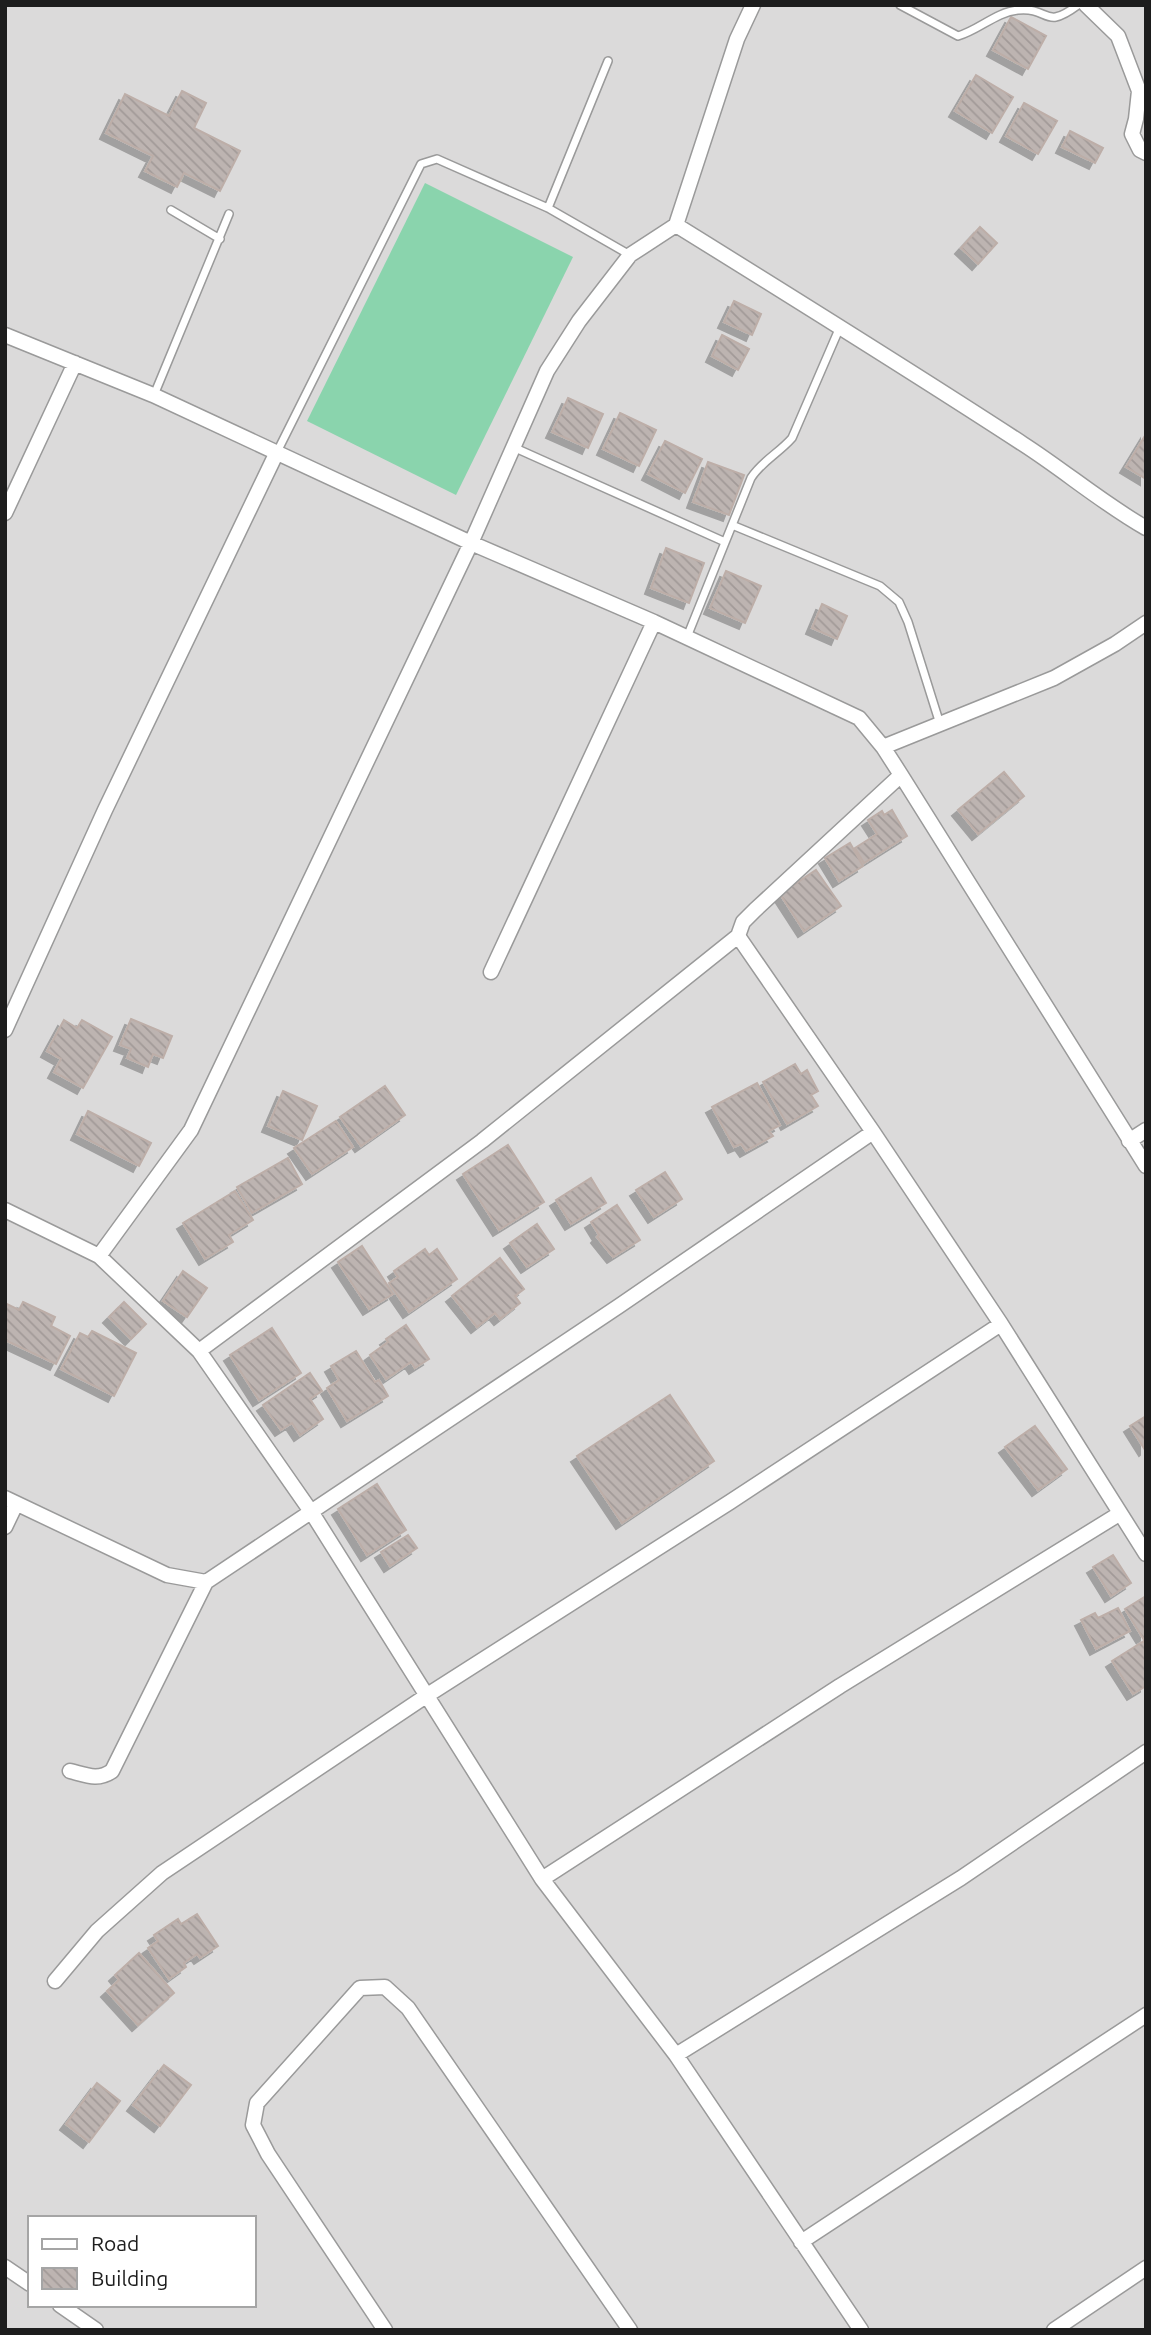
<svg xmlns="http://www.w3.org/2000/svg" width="1151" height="2335" font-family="Ubuntu,sans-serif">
<defs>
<pattern id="building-back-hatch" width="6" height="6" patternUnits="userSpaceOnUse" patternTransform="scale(1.75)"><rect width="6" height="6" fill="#bdb4b1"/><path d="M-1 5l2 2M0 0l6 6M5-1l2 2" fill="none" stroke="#a29a98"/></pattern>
<filter id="shadow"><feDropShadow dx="-6" dy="6" stdDeviation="0" flood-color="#0004"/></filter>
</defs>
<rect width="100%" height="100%" fill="#ede9e4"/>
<path fill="#dbdada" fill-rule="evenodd" d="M5,5H1146V2330H5ZM30,2218H254V2305H30Z"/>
<path fill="#8ad4ad" d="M425,183L573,257L456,495L307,421Z"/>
<path fill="url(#building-back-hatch)" stroke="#bdaea8" stroke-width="2" filter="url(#shadow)" d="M1011,17L1046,36L1028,69L993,50Z
M976,75L1013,97L992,133L955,111Z
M182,91L206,103L194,128L240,151L220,191L184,173L177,187L145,171L153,156L106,133L125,94L169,116Z
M1024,103L1057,121L1038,154L1006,136Z
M1070,131L1103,148L1095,163L1062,147Z
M980,227L997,243L978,264L961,248Z
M734,301L761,314L752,335L724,322Z
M722,335L749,349L738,370L712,356Z
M568,398L603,414L588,448L552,432Z
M620,413L656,430L639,466L603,449Z
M1146,434V479L1126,467Z
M665,441L702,459L685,493L648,474Z
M708,462L744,475L729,515L693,502Z
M666,548L704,563L689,603L651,588Z
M726,571L761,586L745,623L710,608Z
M822,604L847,616L837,639L812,628Z
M1004,772L1024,796L978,834L958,810Z
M892,810L907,836L864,863L855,848L877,834L868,820L882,811L884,815Z
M850,843L863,866L839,881L825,858Z
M816,870L841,906L804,931L780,894Z
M131,1019L172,1036L163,1058L153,1054L148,1067L127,1058L131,1049L120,1045Z
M64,1020L77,1028L82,1020L112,1037L83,1088L54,1072L61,1059L47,1051Z
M795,1064L801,1074L807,1070L818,1091L811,1095L818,1106L787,1124L763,1082Z
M757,1083L780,1125L769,1131L773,1136L746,1151L741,1144L734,1147L712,1107Z
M385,1086L405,1115L361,1146L340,1117Z
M283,1091L317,1106L302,1140L268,1126Z
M88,1111L151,1143L139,1166L77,1134Z
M336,1121L353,1147L312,1174L294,1148Z
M508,1145L544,1202L499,1230L463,1174Z
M288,1158L302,1184L252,1213L237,1187Z
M665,1172L682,1199L654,1217L636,1190Z
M591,1178L606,1203L571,1224L556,1200Z
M235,1191L253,1220L229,1235L233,1242L205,1259L183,1223Z
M617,1205L640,1240L613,1257L597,1237L599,1235L591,1222Z
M537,1224L554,1249L527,1267L510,1243Z
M362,1246L393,1294L369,1309L338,1262Z
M425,1249L429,1255L437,1249L457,1279L409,1312L389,1283L398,1277L394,1271Z
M500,1258L524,1289L515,1296L520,1303L500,1319L495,1313L477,1327L452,1296Z
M183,1271L207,1288L187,1317L163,1301Z
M23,1302L55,1317L51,1326L70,1336L56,1364L5,1340V1303L19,1310Z
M124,1302L146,1324L131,1339L109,1317Z
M406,1325L429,1359L415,1368L411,1362L386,1379L370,1355L388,1342L386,1339Z
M272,1328L301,1373L259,1400L230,1355Z
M92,1331L136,1353L114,1396L61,1369L80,1333L88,1337Z
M356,1351L375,1382L379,1380L388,1396L347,1421L327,1388L339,1380L331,1366Z
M310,1373L322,1391L310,1399L323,1419L300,1435L292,1423L281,1430L263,1405Z
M670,1395L714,1461L622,1523L577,1456Z
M1146,1416V1449L1145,1450L1130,1426Z
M1035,1426L1067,1469L1038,1490L1005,1447Z
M377,1484L406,1530L367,1555L338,1509Z
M408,1535L417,1548L390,1566L381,1552Z
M1113,1555L1131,1583L1111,1596L1093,1567Z
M1146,1596V1639L1144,1640L1125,1609Z
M1118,1608L1130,1631L1096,1649L1081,1620L1095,1613L1098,1618Z
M1144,1641L1146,1645V1686L1133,1694L1112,1661Z
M197,1914L218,1946L200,1958L197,1954L184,1963L186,1967L169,1979L148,1948L158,1941L154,1935L178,1919L181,1924Z
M139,1953L174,1993L138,2025L107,1991L119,1980L115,1975Z
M164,2065L191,2085L160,2126L133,2105Z
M97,2083L120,2101L89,2142L66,2124Z"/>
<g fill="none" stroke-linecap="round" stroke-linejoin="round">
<g stroke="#9a9a9a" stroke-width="10">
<path id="service" d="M900,5L958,36C979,30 996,12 1018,10C1051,7 1043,31 1078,5
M548,208L608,61
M171,210L220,239
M154,395L229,214
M513,447L725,542
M277,452L421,164L437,159L548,208L630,255
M732,525L880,586L899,602L908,622L940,724
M687,637L751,478C762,461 779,453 792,438L840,327"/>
</g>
<g stroke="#9a9a9a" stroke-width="17">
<path id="minor" d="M1086,5L1118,36L1139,91L1136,119L1132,134L1140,150L1146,153
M676,225C792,297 908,369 1023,444C1065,471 1102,503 1146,528
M5,335L153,395L471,543L654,622L859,718L883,747L901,775L1146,1166
M5,513L75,363
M883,747L1054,678L1115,644L1146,623
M738,936L873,1132L1001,1324L1146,1554
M491,972L654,622
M5,1030L105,810L277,452
M1129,1141L1146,1130
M5,1210L99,1256L199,1351L312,1513L542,1879L676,2055L861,2330
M99,1256L191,1130L471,543L547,371L579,321L630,255L676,225L737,39L753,5
M199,1351L482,1141L738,936L743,922L755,910L901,775
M5,1498L167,1575L206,1582
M5,1527L16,1504
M70,1771C86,1775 98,1781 112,1771L206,1582L619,1306L873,1132
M542,1879L840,1686L1119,1514
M55,1981L97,1931L162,1873L426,1696L730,1502L1001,1324
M676,2055L961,1878L1146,1752
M801,2242L1146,2015
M5,2267L30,2284
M60,2305L96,2330
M385,2330L268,2154L253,2125L257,2103L360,1988L385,1987L408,2008L630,2330
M1054,2330L1146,2268"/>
</g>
<use href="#service" stroke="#fff" stroke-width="7"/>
<use href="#minor" stroke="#fff" stroke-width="14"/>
</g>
<rect width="1151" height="2335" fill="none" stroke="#1d1d1d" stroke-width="14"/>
<rect x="28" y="2216" width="228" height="91" fill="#ffffff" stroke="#a5a5a5" stroke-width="2"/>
<rect x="42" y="2239" width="35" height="10" fill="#ffffff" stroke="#a5a5a5" stroke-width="2"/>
<text x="91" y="2251" font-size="21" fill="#1d1d1d">Road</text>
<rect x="42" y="2268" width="35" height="21" fill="url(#building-back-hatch)" stroke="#a5a5a5" stroke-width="2"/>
<text x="91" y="2286" font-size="21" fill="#1d1d1d">Building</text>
</svg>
